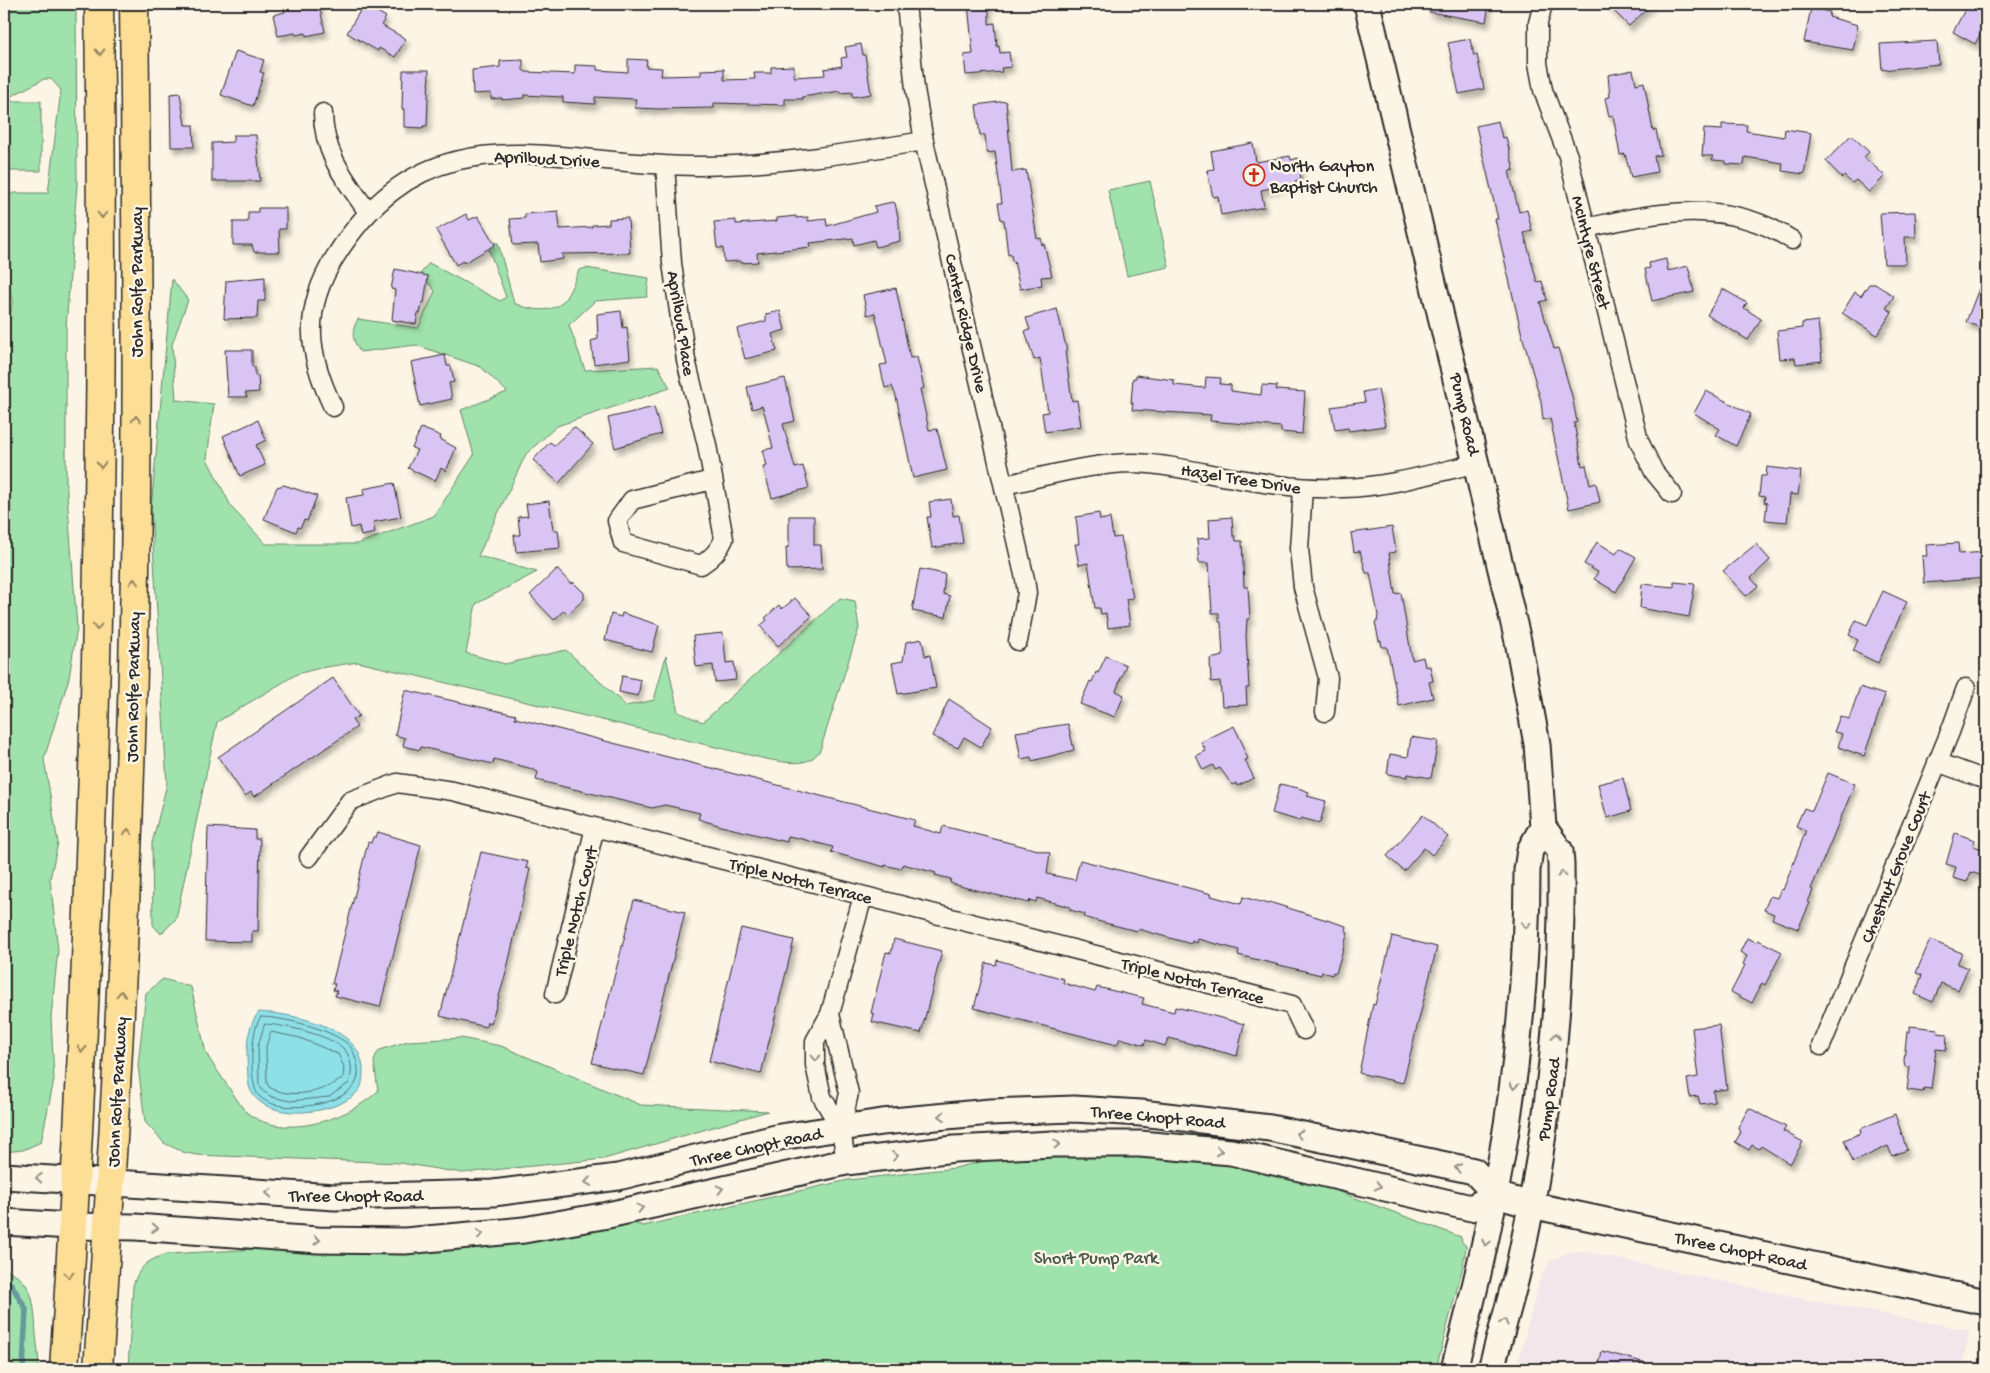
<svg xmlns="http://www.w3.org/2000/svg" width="1990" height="1373" font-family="'Gochi Hand',sans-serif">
<defs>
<filter id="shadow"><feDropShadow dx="3" dy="5.5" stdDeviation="2.5" flood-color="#0004"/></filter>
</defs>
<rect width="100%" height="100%" fill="#fcf5e5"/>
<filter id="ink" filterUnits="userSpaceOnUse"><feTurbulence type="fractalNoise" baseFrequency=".02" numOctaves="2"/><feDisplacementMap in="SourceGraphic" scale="10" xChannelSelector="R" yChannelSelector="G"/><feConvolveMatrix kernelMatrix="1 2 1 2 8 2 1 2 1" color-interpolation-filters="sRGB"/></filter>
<g filter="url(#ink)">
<path fill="#f2e6ea" d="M1582,1251L1809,1300L1970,1330L1961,1369H1516L1540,1279L1549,1262L1567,1253Z"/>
<path fill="#a0e2ab" stroke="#66866b" d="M4,4H76L77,185L66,327V479L77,628L69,678L44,759L58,843L50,879L58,950L51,1017L54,1080L41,1142L23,1150L4,1152V318L10,316L13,298L4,284V200L13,193H48L61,90L51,79H44L4,100Z
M8,101H41V171H7Z
M1150,181L1169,267L1127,276L1108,190Z
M491,243H498L514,303C529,310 554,315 565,299C571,290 575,279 579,270L586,268L649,278L647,297L595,301L569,325L585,370L658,366L670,388L557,426L526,454L478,556L537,572L476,604L466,653L505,664L566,650L626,706L654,700L666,656L678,712L703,722L840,598L855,601L859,628L820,750C809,769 784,762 766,759L358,662L320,668L297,674L217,722L176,919L161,934L153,925L152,843L167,784L151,509L172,279L188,300L172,344L176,400L214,404L207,459L232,508L266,544H357L434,516L474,455L461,410L507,392L481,367L416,345L360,352C353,341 350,332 358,319L418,328L435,291L421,273L429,263L500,301L506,297L489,250Z
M163,979L191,987L206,1053L210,1060L244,1110C279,1143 348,1120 378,1091L374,1062L376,1055L380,1050L408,1041L461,1038L501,1046L641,1105L768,1111L604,1159L462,1173L400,1163L196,1155L183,1152L164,1143L145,1122L138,1065L146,993Z
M1053,1144L1231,1152L1461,1237L1462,1242L1466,1246L1463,1266L1436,1369H128L133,1286C139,1266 149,1259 168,1254L405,1241L608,1215L643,1226L848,1180L955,1168Z
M4,1269C35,1280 34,1305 36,1334C37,1345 39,1358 39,1369H4Z"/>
<path fill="#8ee0e8" stroke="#66989c" d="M259,1012C293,1014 360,1026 363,1068C363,1075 363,1085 359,1090C339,1117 249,1126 248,1078C247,1056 244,1030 259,1012Z"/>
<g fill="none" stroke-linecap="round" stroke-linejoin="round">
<path stroke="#537377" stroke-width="1" d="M261,1017C286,1018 328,1028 348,1044C353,1048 357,1061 358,1068C359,1082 354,1088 343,1095C325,1107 277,1113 260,1097C248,1087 250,1028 261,1017Z
M265,1024C285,1025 330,1035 344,1049C352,1057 353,1073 349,1083L329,1097L290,1101L272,1097L264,1092L259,1085L258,1046Z
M271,1032L300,1038L338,1054L344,1067L343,1078C324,1092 291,1100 269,1087L267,1083L266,1047Z"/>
<path stroke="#66989c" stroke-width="5.5" d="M4,1281L11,1284L26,1309L23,1369"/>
</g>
<path fill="#dac4f4" stroke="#2b2b2b" filter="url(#shadow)" d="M283,4H319L325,32L306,36V33L296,35L295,33L278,36L273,15L285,12Z
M364,4L386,17L381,25L406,39L395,57L379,48L378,51L347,33Z
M968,4H989V24L995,23L997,47L999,46L1000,53L1009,52L1011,67L1001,68L1002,72L966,75L964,55L973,54Z
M1429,4H1489L1486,22L1429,12Z
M1607,4H1652L1629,26Z
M1968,4H1986V23L1975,44L1953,32Z
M1811,8L1830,12L1829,17L1858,25L1853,50L1804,42Z
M1470,39L1474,56L1477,55L1484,89L1459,94L1448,43Z
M1937,41L1939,64L1882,70L1880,44Z
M861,44L863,55H865L871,94L852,97V92L840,93V91L802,97L803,99H785V105L714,103V108L659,109L635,108L636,99L595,97V104L563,102V97L524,95V98L502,100V98L491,99V93L473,94L472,70L500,67V61L523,60V70L526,72L575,74V65L597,66V70L628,72V59L647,60L646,67L662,68L661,76L701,75V70L724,69V80L755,79L754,73H771V67L794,66V77L825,75L824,69L842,66L841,58L847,57L845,47Z
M236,51L264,60L260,72L264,73L253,106L221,95Z
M403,70H429L427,126H423V128L404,127V109H402Z
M1633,70L1636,84L1644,82L1653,131L1656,130L1661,155L1654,156L1657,172L1631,177L1625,154L1620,155L1613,115L1609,116L1605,98L1610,97L1608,75Z
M180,93L185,125H193L194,147H171L170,94Z
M1006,101L1012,172L1026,170L1037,239L1041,238L1042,245L1044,244L1052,276L1041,277L1042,285L1020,289L1014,261H1012L1011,254L1008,255L1004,220H1001L998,203H1002L995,152L987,153L985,135H980L976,105Z
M1498,121L1502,138L1506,137L1514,170L1509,171L1519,212L1527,210L1532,231L1524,233L1537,282L1542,281L1547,300L1540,302L1554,349L1558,348L1572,396L1577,422L1574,423L1582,466L1586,465L1590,485L1596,483L1600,502L1569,509L1550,418L1543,420L1541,401L1522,335L1495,219H1498L1476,126Z
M1722,124L1747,125L1746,131L1784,137L1785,129L1811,133L1804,174L1782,171L1783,163L1745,157L1744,165L1726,164V161L1712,160L1713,156H1702L1704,129L1722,130Z
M233,135H256L260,181H212V143L233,142Z
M1851,135L1869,152L1864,157L1885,176L1869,192L1856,180L1852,183L1844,176L1842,178L1826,161Z
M1253,143L1256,162L1290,156L1291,160L1298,158L1301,179L1295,181V183L1261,190L1264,207L1221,215L1218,196L1213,197L1207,170L1214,169L1211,151Z
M892,202L895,203L899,222L900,241L876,247L874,240L854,245L853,238L810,243L811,247L757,253L758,262L740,263V261L724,262L723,248H717L714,222L736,220V224L777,221V218L796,216V218L808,217V221L826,219L827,226L876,212L874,206Z
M258,208H286V229H279L280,252H254L252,245H233V222H248V212H258Z
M558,211L560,229L592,227V225L609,224V219L628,218L630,253L562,254L563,259L540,262L538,244L513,245L510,219L525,218V214Z
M1915,212L1916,237H1905L1906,264H1884L1880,213Z
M466,214L469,220L478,216L495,245L464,263L463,261L456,265L436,230Z
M1666,259L1668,271L1688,266L1694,292L1652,301L1645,269L1650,268L1649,263Z
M395,269L428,276L424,303L422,302L420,314L418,313L416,324L392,320L395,290L391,289Z
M1985,273H1986V330L1966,322Z
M265,277V301H258L257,318L224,319L226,281Z
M1869,284H1875L1894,296L1886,308L1892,312L1877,335L1842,313L1855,292L1861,296Z
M896,288L910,358L917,357L924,388L920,389L929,430L937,429L947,470L913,478L896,396L892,386L885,388L880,365L887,364L875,313L867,315L863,295Z
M1723,289L1747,303L1744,308L1761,319L1748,340L1707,315Z
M1057,309L1067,351H1065L1072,401L1077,400L1081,426L1045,432L1042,413L1048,412L1040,358L1034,360L1025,331L1030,330L1026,318Z
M621,311L623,328L627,327L630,359L594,364L591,341L598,339L597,314Z
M780,311L785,330L772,334L777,351L745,359L737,329L766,321V314Z
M1818,321L1822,361L1796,364L1795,358L1780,359L1777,331L1802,328V323Z
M225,350H252V367H255V376H258L259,392L245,393L247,397H228Z
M445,355L447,366H451L454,382L449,383L452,399L420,406L411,362Z
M1136,375L1174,380V385L1205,388L1206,377L1221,378L1220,384L1231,385V391L1261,395L1262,385L1277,386L1276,390L1305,392L1302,434L1281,432V427L1210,421L1211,415L1132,410L1133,403H1131L1133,378H1136Z
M785,378L795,421L783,424L795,468L803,466L809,488L772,498L763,467L767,466L763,450L773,448L765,415L762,406L752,409L747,387Z
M1378,389L1385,426L1349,431L1348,428L1335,430L1331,407L1365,402L1363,392Z
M1706,391L1751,414L1736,446L1716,435L1720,429L1694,413Z
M654,407L661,434L615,448L608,418Z
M258,420L266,440L256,445L265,465L240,476L223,436Z
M574,427L593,444L559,483L533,460L550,442L554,445Z
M421,428L441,436L440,439L456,448L446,471L441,468L435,481L408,468L417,450L412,448Z
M1767,467L1801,471L1798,495L1790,494L1787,522L1765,520L1767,503L1764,502L1765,497L1759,496L1761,476H1766Z
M394,483L401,517L373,522L375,533L361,536L359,526L351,528L346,498L364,495L363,489Z
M284,485L317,496L307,521L304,520L300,528L298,527L296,532L264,519L277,487Z
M951,499L953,516L959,515L963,543L932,548L927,517H931L929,502Z
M549,501L553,530H558L560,548L516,552L514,535H520L518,517L528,516L526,504Z
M1099,513L1100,520L1110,518L1113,538L1121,537L1133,598L1126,599L1130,625L1108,628L1106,613L1101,614L1100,608H1095L1088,563L1079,565L1075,544H1079L1076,517Z
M789,516H814V545H821L822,569L787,570L786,547H789Z
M1232,517L1233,536H1235L1236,541H1242L1244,587H1248L1250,619H1247L1246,636L1249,688H1246L1247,705L1222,706L1220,681L1211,682L1210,659L1223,656L1221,622H1219V613H1212L1209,563H1199L1197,539L1210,538L1209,519Z
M1392,527L1396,552L1389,553L1395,594L1401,593L1412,660L1423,657L1425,667L1430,666L1433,681L1429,682L1433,698L1399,706L1387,647H1382L1381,641H1379L1375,622H1377L1378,615L1370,573H1366L1360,551L1354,552L1351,533Z
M1597,542L1616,554L1620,548L1636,557L1616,592L1594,579L1598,572L1584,564Z
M1958,543L1959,554L1986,552V578L1924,583L1922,556H1927L1926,545Z
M1756,544L1770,560L1751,578L1758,586L1746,596L1723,571Z
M557,569L571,584L573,582L584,593V599L568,614L564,610L554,620L530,595Z
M920,569L945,574L943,594L950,596L946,617L912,611Z
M1674,582L1695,584L1689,617L1640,608L1642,584L1674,587Z
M1883,591L1907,602L1878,663L1853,651L1858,640L1849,635L1856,620L1867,625Z
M795,598L812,616L778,646L760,626L767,620L765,618L779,605L782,609Z
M622,613L659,625L652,652L605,640L611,614L621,617Z
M723,633L726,663L734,662L736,680L715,682L713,665L696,667L693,636Z
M922,639L925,656L930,655L936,688L898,694L892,663L903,661L906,642Z
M1106,656L1126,665L1116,691L1124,695L1115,717L1080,704L1090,681L1092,682L1096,672L1098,673Z
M622,676L641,680L638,696L619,692Z
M333,678L359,716L352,720L357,727L254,797L251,792L245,796L218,757Z
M1860,687L1885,695L1864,756L1838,747L1842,734L1834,732L1840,716L1849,719Z
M405,690L516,715L515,718L915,820L913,826L941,834L943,826L1050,853L1047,874L1075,880L1080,860L1212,894L1211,896L1241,904L1243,897L1268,904L1269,902L1346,926L1345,931L1348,932L1336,973L1333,972L1332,975L1322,972L1321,975L1238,955L1239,950L1198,939L1197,943L1192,941L1191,944L1138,929L1137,931L1101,922L1084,917L1085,914L1070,910V907L1037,898L1036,902L1030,900L1029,903L967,888L950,883L951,879L935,875L936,873L903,864L901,869L885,865V867L831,852L833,847L798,838L788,836L787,842L725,827L698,819L700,813L665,805L652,808L536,780L538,772L529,768L494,759L493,764L421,747L420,750L403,746L405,738L395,735Z
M949,699L992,727L981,747L964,737L958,748L932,736Z
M1068,724L1074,750L1032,761L1031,757L1021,759L1016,732Z
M1234,726L1244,747L1243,748L1248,759L1245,760L1254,778L1237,786L1236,783L1232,785L1220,768L1215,770L1213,765L1203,770L1196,756L1206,751L1201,742Z
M1411,737L1438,741L1431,778L1408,774L1407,777L1387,774L1390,754L1408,757Z
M1828,773L1855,784L1811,889L1813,890L1808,902L1810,903L1798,929L1772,919L1774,914L1764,910L1770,896L1777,898L1781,889L1783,890L1805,833V830L1796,826L1804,808L1812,811Z
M1623,778L1631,811L1607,818L1598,784Z
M1280,784L1298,788L1309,792L1307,796L1326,801L1320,823L1301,818L1300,821L1272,813Z
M1423,815L1448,837L1432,855L1424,848L1404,871L1387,856Z
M208,827L255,830V839H260L258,931H252V942L205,941Z
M378,832L421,845L380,1007L335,996L337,991L333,990L335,984H332L368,842L371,843L373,837H376Z
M1955,833L1975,840L1973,846L1986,850V877L1971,872L1967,882L1953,878L1956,867L1946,864Z
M481,852L528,862L526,868L530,869L506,973L491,1023L487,1022L486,1027L440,1016Z
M634,900L685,912L644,1075L592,1063Z
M741,928L794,940L761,1074L709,1061Z
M1392,936L1437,947L1403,1083L1359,1073L1373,1004L1375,1005Z
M1747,938L1756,942L1758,940L1782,952L1765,985L1762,983L1752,1003L1731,992L1745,965L1743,964L1747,956L1740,952Z
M894,939L942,951L921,1033L872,1022L874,1014L871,1013L886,952L891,953Z
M1930,940L1962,953L1957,964L1968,968L1958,990L1941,983L1933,1002L1915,994L1922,975L1916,973Z
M997,960L1064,979L1063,983L1095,992L1097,987L1144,998L1142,1004L1174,1012L1175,1007L1206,1014L1244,1024L1237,1056L1169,1038L1165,1046L1146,1040L1144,1045L1120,1038L1117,1045L974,1008L986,963L996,965Z
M1719,1025L1727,1089L1713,1091L1715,1102L1700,1104L1698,1096L1690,1097L1687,1079L1698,1077L1692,1028Z
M1910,1026L1938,1029L1937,1033L1947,1034L1946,1050L1936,1049L1931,1089L1924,1088L1923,1092L1907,1090L1910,1067H1905L1904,1061L1907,1031L1910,1032Z
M1749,1108L1786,1127L1783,1131L1803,1142L1790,1164L1761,1146L1759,1149L1752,1145L1749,1150L1735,1142L1740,1134L1738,1127Z
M1895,1114L1907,1150L1892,1156L1888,1146L1853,1162L1844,1140L1861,1133L1860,1129Z
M1602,1351L1650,1364V1369H1598Z"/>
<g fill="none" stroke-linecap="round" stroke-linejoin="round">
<g stroke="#2b2b2b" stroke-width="21">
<path id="street" d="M906,4L915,89L924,141L1025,579L1027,593L1018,641
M1543,4L1538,23V63L1543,90L1568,156L1639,441L1654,472L1672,494
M323,113C323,153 346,181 368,212
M665,165L672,263L686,360L707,445L724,539C719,551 712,558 701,565L623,543L617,521L632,500L712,480
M1586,228C1657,212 1726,197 1792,240
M333,407C307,353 302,310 335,257C430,104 555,167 700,166C776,165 850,153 924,141
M1004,485C1047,476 1092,463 1135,463C1161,464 1186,469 1211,474C1255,482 1298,490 1343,488C1388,487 1434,473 1478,463
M1303,488L1299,549L1303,587L1328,678L1325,712
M1937,762L1986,780
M309,857L350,801L397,783L453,791L1292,1005L1304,1030
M555,994L595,827
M830,1014L849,1093L841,1129L846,1162
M1821,1046L1950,732L1966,688
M841,1129L822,1097L815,1065V1041L830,1014L863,896"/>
</g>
<g stroke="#2b2b2b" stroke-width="29">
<path id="secondary" d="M1367,4L1518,641L1537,744L1543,827L1560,851L1561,864C1563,997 1549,1126 1521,1256C1513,1294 1501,1332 1491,1369
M4,1176L335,1197L493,1193L618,1177L780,1137L882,1122L990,1112L1074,1109L1141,1113L1270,1128L1474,1171L1496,1195L1531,1205L1986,1302
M4,1222L71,1226L135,1227L318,1240L405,1241L524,1230L608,1215L846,1162L954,1149L1053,1144H1140L1231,1152L1471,1208L1496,1195
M1454,1369C1499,1203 1527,1043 1527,870L1530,850L1543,827"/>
</g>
<g stroke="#2b2b2b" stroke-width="31">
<path id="primary" d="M64,1369C94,915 106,459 99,4
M98,1369C113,1159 125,949 131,738C139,494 137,249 134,4"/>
</g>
<use href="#street" stroke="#fcf5e5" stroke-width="18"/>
<use href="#secondary" stroke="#fcf5e5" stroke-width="25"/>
<use href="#primary" stroke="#fdde96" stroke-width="28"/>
</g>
<defs><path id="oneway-chevron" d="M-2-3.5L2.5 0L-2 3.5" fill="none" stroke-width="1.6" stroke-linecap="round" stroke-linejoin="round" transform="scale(1.25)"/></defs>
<g stroke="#948460">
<use href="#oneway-chevron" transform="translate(100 52) rotate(89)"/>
<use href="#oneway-chevron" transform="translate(102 215) rotate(90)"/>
<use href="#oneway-chevron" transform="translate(136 419) rotate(-90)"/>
<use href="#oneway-chevron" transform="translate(101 465) rotate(91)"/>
<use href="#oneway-chevron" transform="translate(134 582) rotate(-89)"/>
<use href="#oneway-chevron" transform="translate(97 627) rotate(91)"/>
<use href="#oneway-chevron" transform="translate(128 832) rotate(-88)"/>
<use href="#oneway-chevron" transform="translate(121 994) rotate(-88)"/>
<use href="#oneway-chevron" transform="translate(82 1049) rotate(93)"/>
<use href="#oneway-chevron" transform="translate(69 1275) rotate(90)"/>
</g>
<g stroke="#949088">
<use href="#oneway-chevron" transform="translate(1562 874) rotate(-91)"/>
<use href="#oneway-chevron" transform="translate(1526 925) rotate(93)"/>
<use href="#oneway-chevron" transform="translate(1556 1036) rotate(-85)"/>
<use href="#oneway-chevron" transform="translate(816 1058) rotate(87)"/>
<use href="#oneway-chevron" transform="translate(1514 1086) rotate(98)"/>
<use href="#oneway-chevron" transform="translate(942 1116) rotate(176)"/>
<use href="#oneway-chevron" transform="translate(1299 1134) rotate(-168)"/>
<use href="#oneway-chevron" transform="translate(1057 1144) rotate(-1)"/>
<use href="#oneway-chevron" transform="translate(1219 1151) rotate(5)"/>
<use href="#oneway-chevron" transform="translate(895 1156) rotate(-7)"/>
<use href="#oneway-chevron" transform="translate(1458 1168) rotate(-170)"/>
<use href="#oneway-chevron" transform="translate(39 1178) rotate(-176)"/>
<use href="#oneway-chevron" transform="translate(588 1182) rotate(171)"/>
<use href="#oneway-chevron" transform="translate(1378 1186) rotate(13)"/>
<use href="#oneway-chevron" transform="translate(720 1189) rotate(-13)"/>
<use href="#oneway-chevron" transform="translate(269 1193) rotate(-176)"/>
<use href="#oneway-chevron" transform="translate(640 1208) rotate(-13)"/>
<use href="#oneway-chevron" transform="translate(155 1228) rotate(4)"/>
<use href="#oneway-chevron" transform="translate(480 1234) rotate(-5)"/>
<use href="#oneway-chevron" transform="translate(317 1240) rotate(2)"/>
<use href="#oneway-chevron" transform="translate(1486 1243) rotate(102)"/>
<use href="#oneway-chevron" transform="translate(1504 1322) rotate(-75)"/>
</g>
</g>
<defs>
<g id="church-ring" transform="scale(1.125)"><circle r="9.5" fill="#fcf5e5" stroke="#c8321e" stroke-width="1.5"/><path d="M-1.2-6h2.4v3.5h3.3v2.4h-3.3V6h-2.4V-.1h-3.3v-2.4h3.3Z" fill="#c8321e"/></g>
</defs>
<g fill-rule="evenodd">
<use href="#church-ring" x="1254" y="175"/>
</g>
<g text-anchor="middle" stroke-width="5" stroke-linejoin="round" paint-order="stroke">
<g font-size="18" fill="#2b2b2b" stroke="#fcf5e5">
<text transform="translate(547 158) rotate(3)" y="6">Aprilbud Drive</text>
<text transform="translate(1592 252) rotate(76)" y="6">McIntyre Street</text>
<text transform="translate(136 282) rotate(-90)" y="6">John Rolfe Parkway</text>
<text transform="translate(682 323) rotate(81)" y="6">Aprilbud Place</text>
<text transform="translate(967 323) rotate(77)" y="6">Center Ridge Drive</text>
<text transform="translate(1466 414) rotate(77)" y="6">Pump Road</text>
<text transform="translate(1241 478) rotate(9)" y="6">Hazel Tree Drive</text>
<text transform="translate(132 687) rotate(-89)" y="6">John Rolfe Parkway</text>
<text transform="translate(1895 867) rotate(-68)" y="6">Chestnut Grove Court</text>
<text transform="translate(801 880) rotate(14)" y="6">Triple Notch Terrace</text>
<text transform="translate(575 911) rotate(-76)" y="6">Triple Notch Court</text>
<text transform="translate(1193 980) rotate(14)" y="6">Triple Notch Terrace</text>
<text transform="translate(116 1092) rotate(-87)" y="6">John Rolfe Parkway</text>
<text transform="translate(1548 1099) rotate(-82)" y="6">Pump Road</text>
<text transform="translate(1158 1116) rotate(5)" y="6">Three Chopt Road</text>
<text transform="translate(756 1146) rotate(-12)" y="6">Three Chopt Road</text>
<text x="356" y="1201">Three Chopt Road</text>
<text transform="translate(1741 1250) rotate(12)" y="6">Three Chopt Road</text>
</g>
<g font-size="18" fill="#2b2b2b" stroke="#fcf5e5" text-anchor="start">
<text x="1270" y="171">North Gayton<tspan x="1270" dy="21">Baptist Church</tspan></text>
</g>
<g font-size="18" fill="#48594b" stroke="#fcf5e5">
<text x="1096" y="1263">Short Pump Park</text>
</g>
</g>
<rect width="1990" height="1373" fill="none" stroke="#fcf5e5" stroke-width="20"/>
<rect x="10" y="10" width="1970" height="1353" fill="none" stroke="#2b2b2b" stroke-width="2" filter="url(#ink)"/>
</svg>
